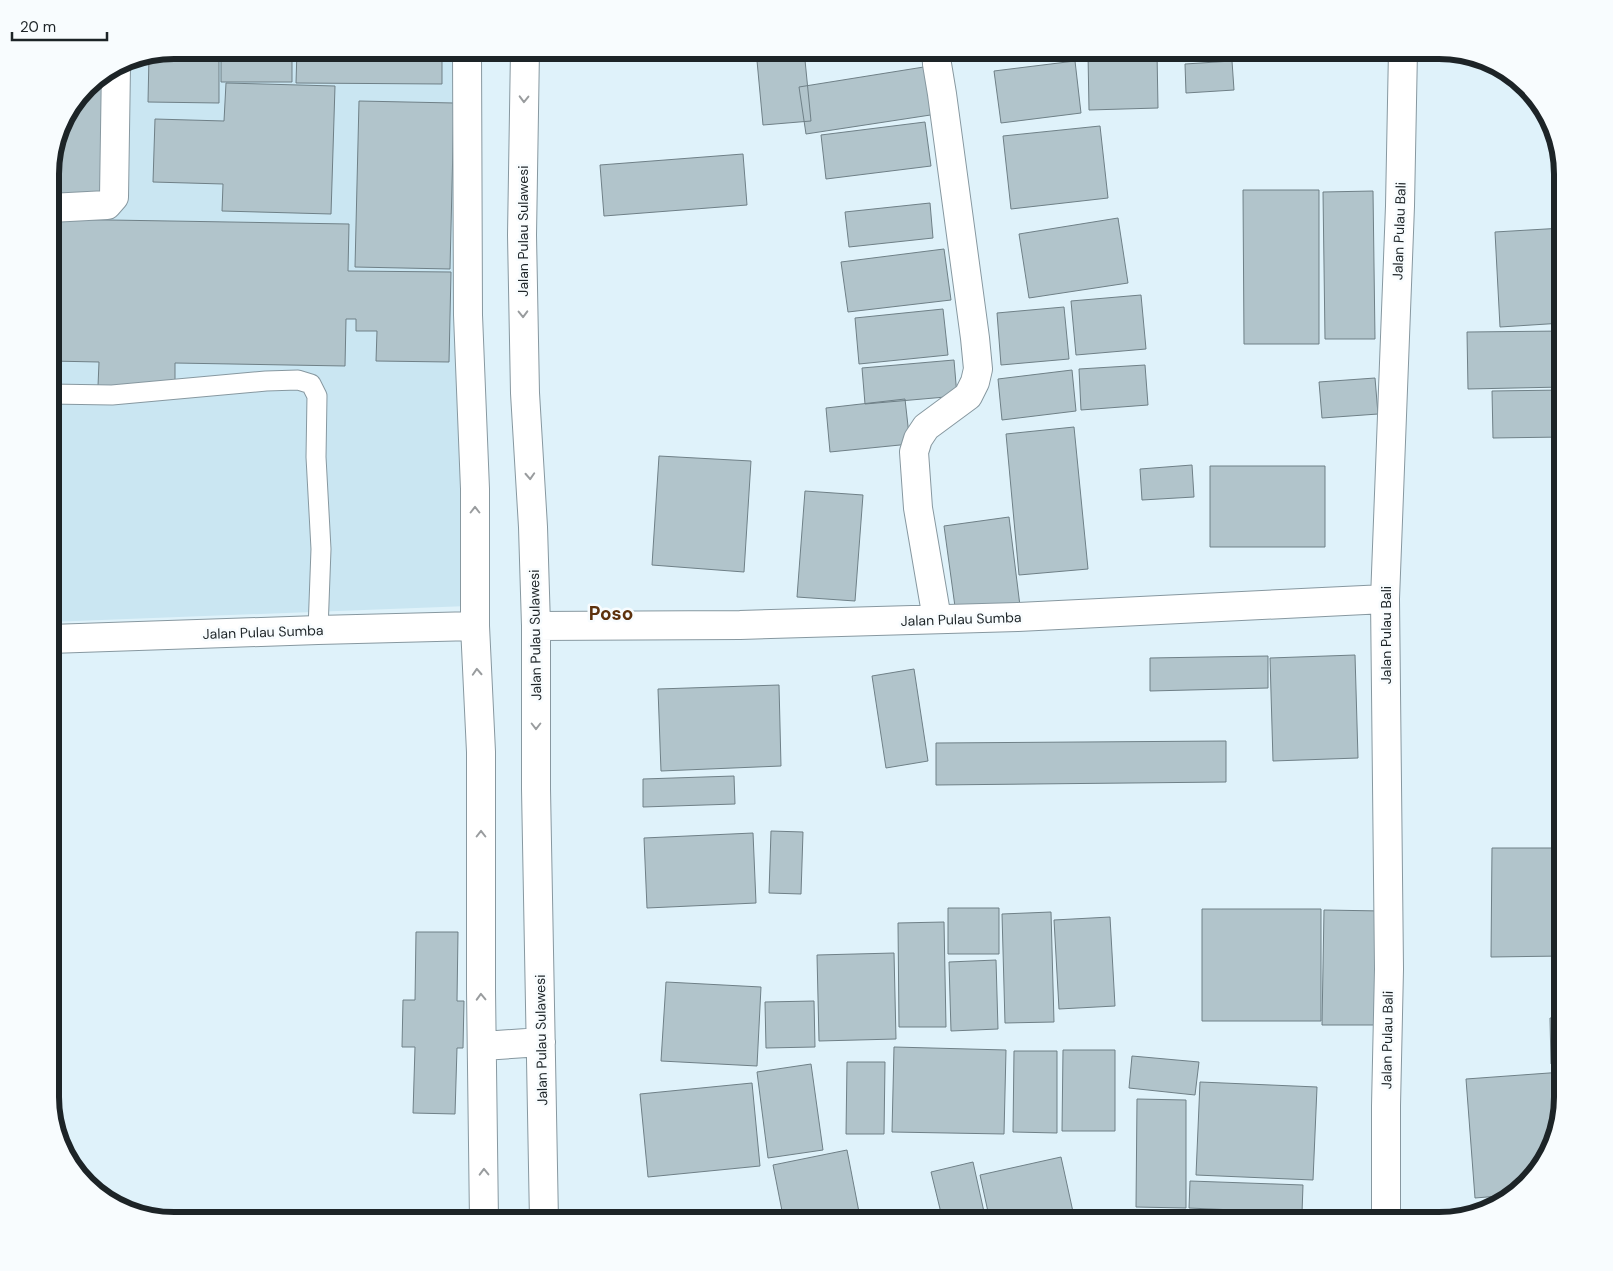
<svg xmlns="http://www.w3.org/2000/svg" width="1613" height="1271" font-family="'DM Sans',sans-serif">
<rect width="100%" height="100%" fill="#dff2fa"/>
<path fill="#cae6f2" d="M174,50H469L468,606L50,622V166L63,119L92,81L127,59Z"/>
<path fill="#b1c4cb" stroke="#6f8087" d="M174,50H219V103L148,102L149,55Z
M221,50H292V82H221Z
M297,50H442V84L296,83Z
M756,50H804L811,121L763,125Z
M1225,50H1350V55L1226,59Z
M1157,52L1158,108L1089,110L1088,54Z
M1075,61L1081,113L1001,123L994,71Z
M1232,61L1234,90L1186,93L1185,64Z
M930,66L937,114L806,134L799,87Z
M100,76H105L106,202H50V166L63,119L92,81Z
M226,83L335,86L331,214L222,211L223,184L153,182L155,119L224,121Z
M359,101L454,103L450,269L355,267Z
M925,122L931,166L826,179L821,135Z
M1100,126L1108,198L1011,209L1003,136Z
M743,154L747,205L604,216L600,165Z
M1243,190H1319V344H1244Z
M1373,191L1375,339H1325L1323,192Z
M930,203L933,238L849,247L845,212Z
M1118,218L1128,283L1029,298L1019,234Z
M50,219L349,224L348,271L451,272L449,362L376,361L377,331H356V319H346L345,366L175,363V388L98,386L99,362L50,361Z
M1563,228V323L1500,327L1495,232Z
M944,249L951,300L848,312L841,262Z
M1141,295L1146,349L1076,355L1071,301Z
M1064,307L1069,359L1001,365L997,313Z
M943,309L948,355L859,364L855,318Z
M1563,331V387L1468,389L1467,332Z
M954,360L957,396L865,404L862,368Z
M1145,365L1148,405L1081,410L1079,369Z
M1072,370L1076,411L1002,420L998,379Z
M1375,378L1378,414L1322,418L1319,382Z
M1563,390V437L1493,438L1492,391Z
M905,399L910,444L830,452L826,408Z
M1074,427L1088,569L1019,575L1006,434Z
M659,456L751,461L744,572L652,565Z
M1192,465L1194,497L1142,500L1140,469Z
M1210,466H1325V547H1210Z
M805,491L863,495L855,601L797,597Z
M1009,517L1020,606L956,614L944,526Z
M1355,655L1358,758L1273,761L1270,658Z
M1268,656V688L1150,691V658Z
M914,669L928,761L886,768L872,676Z
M779,685L781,766L661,771L658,689Z
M1226,741V782L936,785V743Z
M734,776L735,804L643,807V779Z
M771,831L803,832L801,894L769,893Z
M753,833L756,903L647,908L644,838Z
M1492,848H1563V956L1491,957Z
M948,908H999V954H948Z
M1202,909H1321V1021H1202Z
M1324,910L1382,911L1380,1025H1322Z
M1051,912L1054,1022L1005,1023L1002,914Z
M1110,917L1115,1006L1059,1009L1054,920Z
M944,922L946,1027H899L898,923Z
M416,932H458L457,1001H464L463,1048H457L455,1114L413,1113L415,1047H402L403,1000H415Z
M894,953L896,1039L819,1041L817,955Z
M996,960L998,1029L951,1031L949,962Z
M666,982L761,987L757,1066L661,1061Z
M814,1001L815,1047L766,1048L765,1002Z
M1550,1018H1563V1063L1551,1064Z
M894,1047L1006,1050L1004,1134L892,1132Z
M1063,1050H1115V1131H1062Z
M1014,1051H1057V1133L1013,1132Z
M1132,1056L1199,1062L1195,1095L1129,1088Z
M847,1062H885L884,1134H846Z
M811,1064L823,1150L768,1158L757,1072Z
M1563,1072V1097L1556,1137L1532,1179L1511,1195L1475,1198L1466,1079Z
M1200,1082L1317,1087L1313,1180L1196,1175Z
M752,1083L760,1166L648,1177L640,1094Z
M1137,1099L1186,1100V1208L1136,1207Z
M847,1150L859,1212L813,1221H784L773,1165Z
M1061,1157L1075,1221H990L980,1175Z
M973,1162L986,1221H943L931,1172Z
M1190,1181L1303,1185L1302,1213L1189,1208Z
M1200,1215L1305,1217L1304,1221H1200Z"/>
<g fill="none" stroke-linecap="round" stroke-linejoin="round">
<g stroke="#8798a0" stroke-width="21">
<path id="lane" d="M50,394L112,395L266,381L298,380L311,384L317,396L316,457L321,549L318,630"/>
</g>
<g stroke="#8798a0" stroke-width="30">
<path id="street" d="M467,50L468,315L475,489V626L481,752V990L484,1221
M525,50L522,235L525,393L533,527L536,626V789L544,1221
M936,50L937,64L942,94L975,338L978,369L975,382L968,396L926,427L918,439L914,452L918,508L937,619
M50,208L107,205L114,197L116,66
M536,626L740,625L1018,617L1385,599
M50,639L318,630L475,626
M483,1046L541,1042
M1386,1221V1106L1389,969L1385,599L1400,206L1403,50"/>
</g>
<use href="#lane" stroke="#fff" stroke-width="19"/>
<use href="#street" stroke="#fff" stroke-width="28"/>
</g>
<defs><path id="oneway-chevron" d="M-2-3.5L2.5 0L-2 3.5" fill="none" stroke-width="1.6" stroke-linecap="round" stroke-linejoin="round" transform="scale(1.25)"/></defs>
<g stroke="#999c9e">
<use href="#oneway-chevron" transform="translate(524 99) rotate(91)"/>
<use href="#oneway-chevron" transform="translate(523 314) rotate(89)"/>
<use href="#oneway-chevron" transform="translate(530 476) rotate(87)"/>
<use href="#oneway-chevron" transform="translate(475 510) rotate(-90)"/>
<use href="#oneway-chevron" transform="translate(477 672) rotate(-93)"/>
<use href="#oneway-chevron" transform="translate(536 726) rotate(90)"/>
<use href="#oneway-chevron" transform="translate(481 834) rotate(-90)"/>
<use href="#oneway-chevron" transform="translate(481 997) rotate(-92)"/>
<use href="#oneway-chevron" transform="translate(484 1172) rotate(-91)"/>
</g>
<g text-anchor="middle" stroke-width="5" stroke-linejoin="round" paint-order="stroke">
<g font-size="14" fill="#1d2427" stroke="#f8fcfe">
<text transform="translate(523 231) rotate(-90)" y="5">Jalan Pulau Sulawesi</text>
<text transform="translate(1399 231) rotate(-88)" y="5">Jalan Pulau Bali</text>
<text transform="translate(961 619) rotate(-2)" y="5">Jalan Pulau Sumba</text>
<text transform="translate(263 632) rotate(-2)" y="5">Jalan Pulau Sumba</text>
<text transform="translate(535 635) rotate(-91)" y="5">Jalan Pulau Sulawesi</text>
<text transform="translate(1386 635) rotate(-90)" y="5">Jalan Pulau Bali</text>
<text transform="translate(541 1040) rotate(-91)" y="5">Jalan Pulau Sulawesi</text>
<text transform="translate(1387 1040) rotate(-89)" y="5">Jalan Pulau Bali</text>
</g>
<g font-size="19" font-weight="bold" fill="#5d310c" stroke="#f8fcfe">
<text x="611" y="620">Poso</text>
</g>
</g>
<path d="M0 0H1613V1271H0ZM174 59H1439A115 115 0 0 1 1554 174V1097A115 115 0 0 1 1439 1212H174A115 115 0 0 1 59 1097V174A115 115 0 0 1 174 59Z" fill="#f8fcfe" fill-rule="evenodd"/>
<path fill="none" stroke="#1d2427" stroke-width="6" d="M174 59H1439A115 115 0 0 1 1554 174V1097A115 115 0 0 1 1439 1212H174A115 115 0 0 1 59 1097V174A115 115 0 0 1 174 59Z"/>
<path d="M12 32v8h95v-8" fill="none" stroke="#1d2427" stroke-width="2.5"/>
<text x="20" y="32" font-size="15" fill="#1d2427" stroke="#f8fcfe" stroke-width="4" paint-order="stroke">20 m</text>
</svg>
